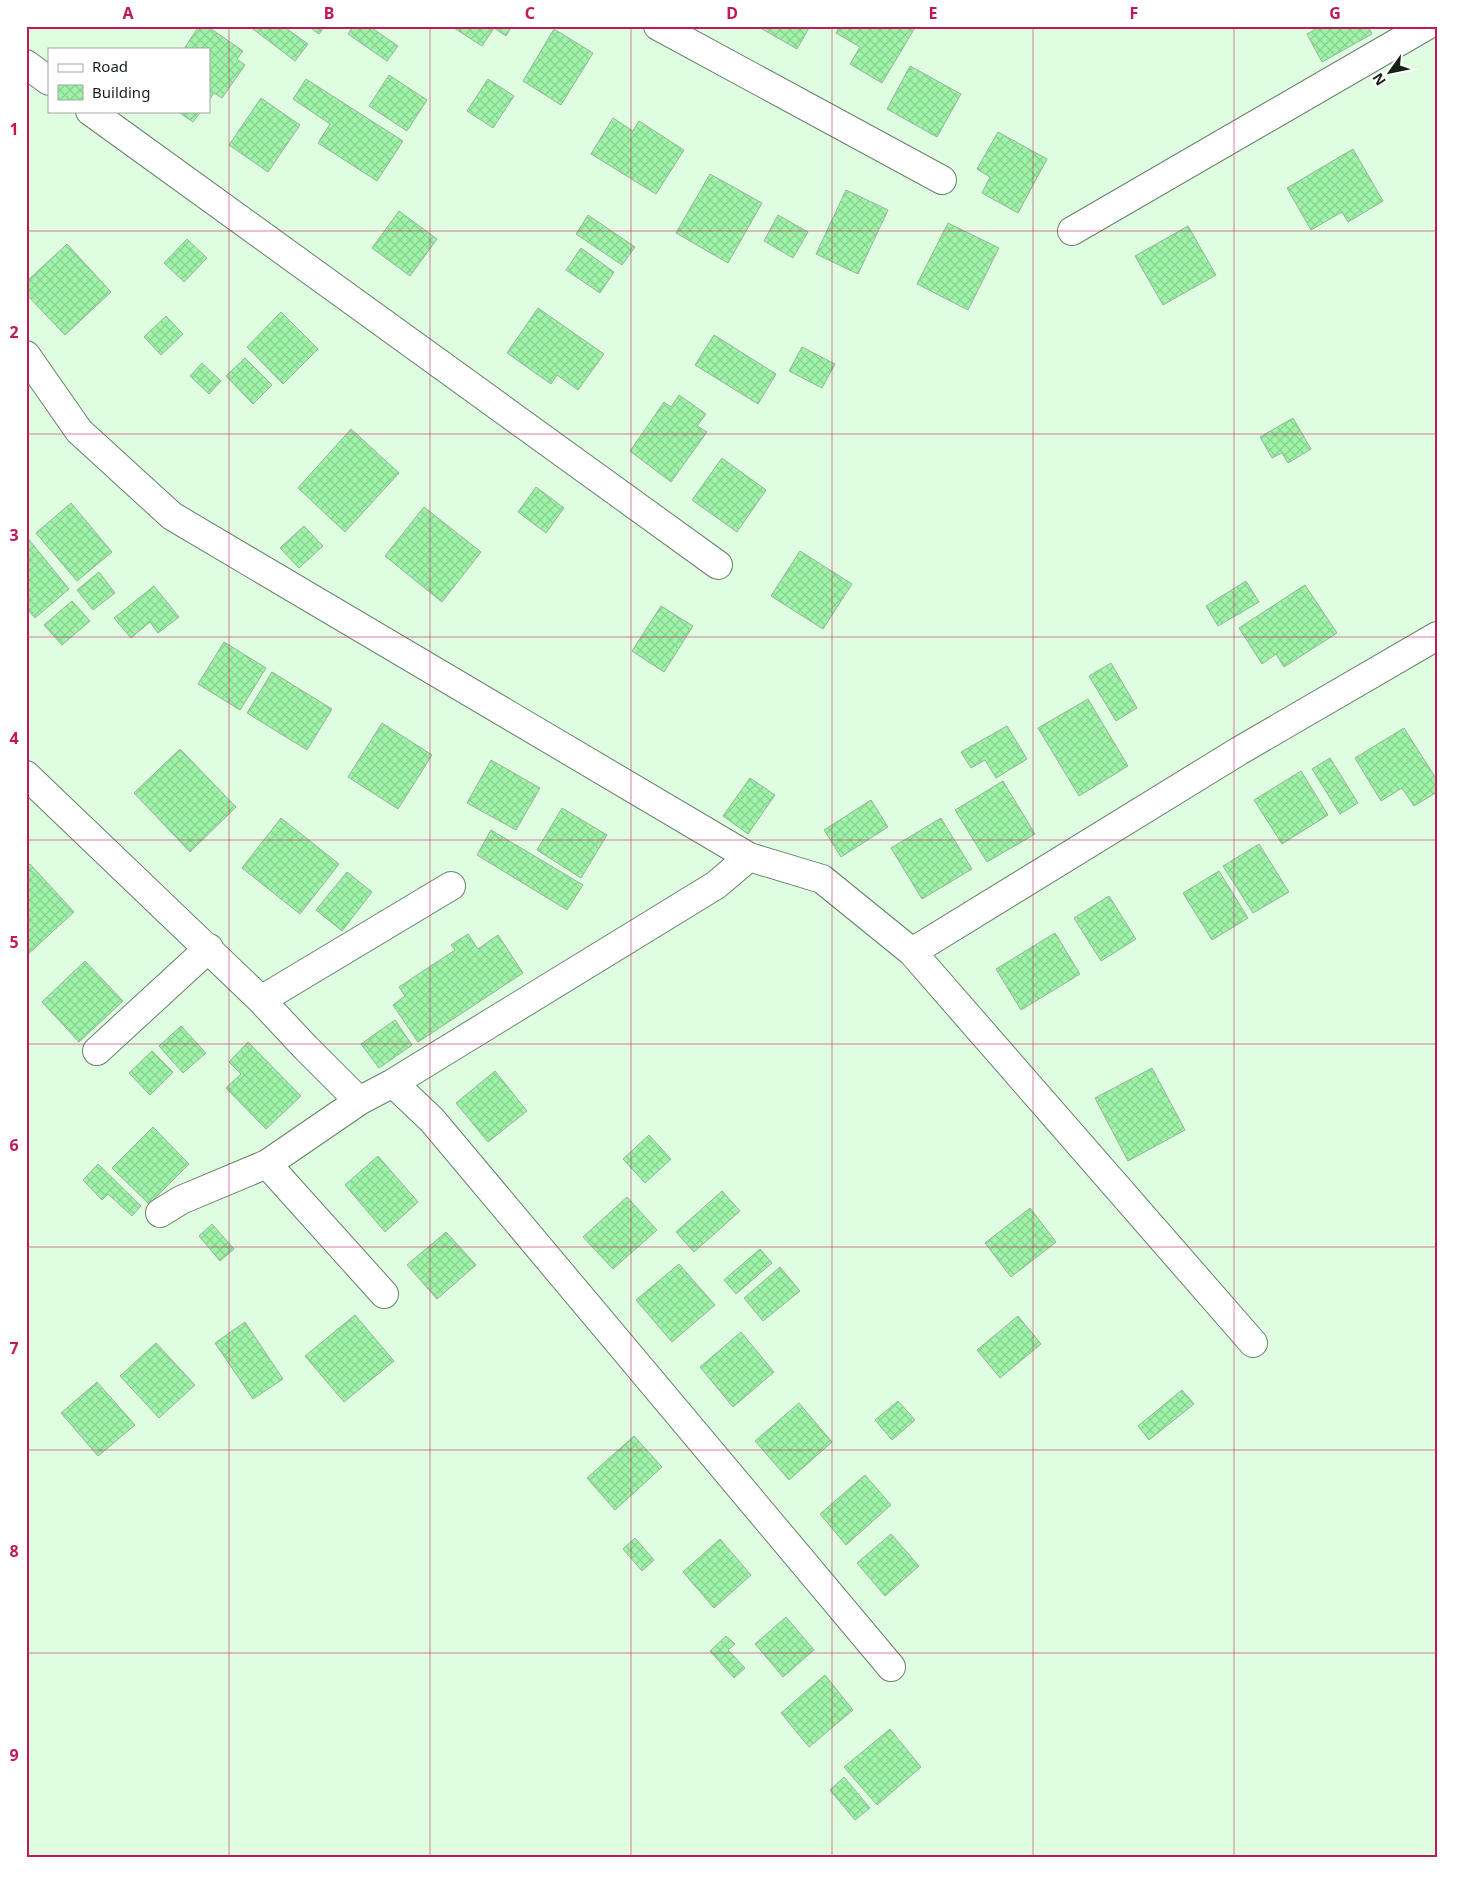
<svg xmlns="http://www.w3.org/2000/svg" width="1463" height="1884" font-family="'Noto Sans',sans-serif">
<defs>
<pattern id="building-cross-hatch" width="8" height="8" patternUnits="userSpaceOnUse" patternTransform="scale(1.25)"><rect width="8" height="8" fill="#9ff3a8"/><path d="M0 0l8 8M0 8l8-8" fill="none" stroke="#88d090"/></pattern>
</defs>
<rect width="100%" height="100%" fill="#dffde1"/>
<path fill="url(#building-cross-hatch)" stroke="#98b59b" d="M199,26H207L243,51L237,59L245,65L222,98L214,93L209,100V49H184Z
M249,26H283L308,44L295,61Z
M308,26H325L319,34Z
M353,26H369L398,46L387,61L348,34Z
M451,26H512L506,36L494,28L482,46Z
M757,26H810L797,49Z
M840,26H916L882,83L850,64L860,47L836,33Z
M1321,26H1368L1372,34L1322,62L1307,34Z
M554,29L593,53L561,105L523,81Z
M910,66L961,94L937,137L887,109Z
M389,75L427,100L407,131L369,106Z
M306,79L403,141L377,181L318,143L330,124L293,99Z
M488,79L514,96L493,128L467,111Z
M261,98L300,125L268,172L229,145Z
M177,111H201L193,122Z
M613,118L633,131L639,121L684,150L656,194L591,154Z
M998,132L1047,159L1018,213L982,193L990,177L977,169Z
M1353,149L1383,201L1348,222L1342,212L1311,230L1287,188Z
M710,174L762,203L728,263L676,233Z
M846,190L888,210L858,274L816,254Z
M399,211L437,239L410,276L372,248Z
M588,215L635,247L622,265L576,234Z
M778,215L808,232L793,258L764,241Z
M948,223L999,248L968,310L917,284Z
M1188,226L1216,275L1163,305L1135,256Z
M187,239L207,258L184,282L164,263Z
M67,244L111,292L65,335L26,294V282Z
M581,248L614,272L600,293L566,270Z
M538,308L604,354L578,390L557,375L551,384L507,353Z
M281,312L318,349L283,384L247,347Z
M166,316L183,334L161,355L144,337Z
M714,335L776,374L758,404L695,365Z
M802,347L835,364L822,388L789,371Z
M245,358L272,385L253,404L226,376Z
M202,363L221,381L209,394L190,376Z
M679,395L706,414L697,426L707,432L671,482L630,451L664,402L671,407Z
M1293,418L1311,449L1288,463L1282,453L1272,458L1260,437Z
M351,429L399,473L345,532L298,488Z
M722,458L766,490L737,532L692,500Z
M536,487L564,508L546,533L518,512Z
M71,503L112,552L77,581L36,533Z
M424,507L481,552L442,602L385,556Z
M304,526L323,546L299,568L280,548Z
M26,536L69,589L35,618L26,608Z
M800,551L852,584L823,629L771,596Z
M99,572L115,593L93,610L77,590Z
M1246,581L1259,602L1218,626L1206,606Z
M1305,585L1337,633L1284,667L1276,654L1262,664L1239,628Z
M154,586L179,617L158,633L150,622L131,638L114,618Z
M72,601L90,621L62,645L44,625Z
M661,606L693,626L664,672L632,651Z
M224,642L266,668L240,710L198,684Z
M1111,663L1137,708L1116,721L1089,676Z
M272,672L332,709L307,750L247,713Z
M1088,699L1128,766L1079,796L1038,728Z
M382,723L432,755L398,809L348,777Z
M1007,726L1027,759L996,778L985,760L971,768L961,752Z
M1404,728L1437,780V792L1414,806L1402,788L1381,801L1355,758Z
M180,749L236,807L190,852L134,793Z
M1330,758L1358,803L1340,814L1312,769Z
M491,760L540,788L516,830L467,803Z
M1301,771L1328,815L1282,844L1254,800Z
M750,778L775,795L748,834L723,816Z
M1003,781L1035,834L987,862L955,810Z
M871,800L888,827L841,857L824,830Z
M562,808L607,835L581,878L537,850Z
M281,818L339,864L300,914L242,868Z
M941,818L972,869L922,899L891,848Z
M491,830L583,885L567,910L477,855Z
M1259,844L1289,892L1253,913L1223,866Z
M30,864L74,912L27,955L26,868Z
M1219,871L1248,918L1212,940L1183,893Z
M347,872L372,892L342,931L316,910Z
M1109,896L1136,939L1101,961L1074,918Z
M1055,933L1080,974L1021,1010L996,969Z
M468,934L478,949L498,935L523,973L418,1042L393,1005L405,996L399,987L455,950L451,945Z
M85,961L123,1001L79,1042L42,1002Z
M395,1020L412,1045L379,1068L361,1044Z
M181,1026L206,1053L183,1073L159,1046Z
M248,1042L301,1096L266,1129L226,1088L241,1074L229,1062Z
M152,1051L173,1072L150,1095L129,1073Z
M1152,1068L1185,1130L1128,1161L1095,1098Z
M495,1071L527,1111L488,1142L456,1103Z
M153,1127L189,1164L149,1204L112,1168Z
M649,1135L671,1159L645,1183L623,1159Z
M378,1156L418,1202L385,1232L345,1185Z
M98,1164L141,1206L132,1216L108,1194L102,1200L83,1180Z
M722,1191L740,1211L694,1252L676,1232Z
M627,1197L657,1230L613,1269L583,1237Z
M1030,1208L1056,1242L1011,1277L985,1243Z
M212,1224L234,1249L220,1261L199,1236Z
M446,1232L476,1265L437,1299L407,1265Z
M760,1249L772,1263L736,1294L724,1280Z
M679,1264L715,1305L672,1342L636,1300Z
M780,1267L800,1291L763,1321L744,1298Z
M355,1315L394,1361L344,1402L305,1356Z
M1018,1316L1041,1344L1000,1378L977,1350Z
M245,1322L283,1379L253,1399L215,1343Z
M741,1332L774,1372L733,1407L700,1367Z
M156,1343L195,1385L159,1418L120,1376Z
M97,1382L135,1425L98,1456L61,1413Z
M1182,1390L1194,1404L1149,1440L1138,1426Z
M898,1401L915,1420L892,1440L875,1420Z
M799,1403L832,1442L789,1480L755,1441Z
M634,1436L662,1467L615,1510L587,1478Z
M865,1475L891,1505L846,1545L820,1514Z
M891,1534L919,1566L885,1596L857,1563Z
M635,1538L654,1560L642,1571L623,1549Z
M720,1539L751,1575L714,1608L683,1572Z
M786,1617L814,1650L783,1677L755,1644Z
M726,1636L735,1644L728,1650L745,1668L734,1678L710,1651Z
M825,1675L853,1710L809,1747L781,1713Z
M890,1729L921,1767L877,1805L844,1767Z
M844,1777L870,1808L855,1820L830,1790Z"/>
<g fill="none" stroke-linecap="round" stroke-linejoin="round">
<g stroke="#67826a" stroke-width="30">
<path id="minor" d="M658,26L942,180
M26,64L49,81
M90,111L718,565
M1072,231L1426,26
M26,355L79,431L172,516L749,857L822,879L912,952L1239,751L1437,636
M26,775L261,1000L306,1048L359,1101L393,1083L716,885L749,857
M912,952L1253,1343
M261,1000L451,886
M97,1051L209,948
M393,1083L432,1120L891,1667
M267,1164L384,1294
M160,1213L181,1200L267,1164L359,1101"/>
</g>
<use href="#minor" stroke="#fff" stroke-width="28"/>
</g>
<path fill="none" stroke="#c2185b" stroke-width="1" stroke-opacity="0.55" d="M229,26V1858M430,26V1858M631,26V1858M832,26V1858M1033,26V1858M1234,26V1858M26,231H1437M26,434H1437M26,637H1437M26,840H1437M26,1044H1437M26,1247H1437M26,1450H1437M26,1653H1437"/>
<rect width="1463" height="1884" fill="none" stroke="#ffffff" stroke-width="55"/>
<rect x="48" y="48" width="162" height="65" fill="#ffffff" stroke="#a1a6a2"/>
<rect x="58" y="64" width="25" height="8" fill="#ffffff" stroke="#a1a6a2"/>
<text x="92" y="72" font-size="15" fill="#152016">Road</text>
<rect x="58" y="85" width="25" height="15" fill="url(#building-cross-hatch)" stroke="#a1a6a2"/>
<text x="92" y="98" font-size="15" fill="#152016">Building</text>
<g transform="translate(1390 72) rotate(237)" stroke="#ffffff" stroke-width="4" paint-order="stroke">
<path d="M0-4L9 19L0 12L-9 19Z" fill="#152016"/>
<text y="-8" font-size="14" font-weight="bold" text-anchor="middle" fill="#152016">N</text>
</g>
<rect x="28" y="28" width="1408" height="1828" fill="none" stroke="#c2185b" stroke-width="2"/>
<g font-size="16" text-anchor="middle" font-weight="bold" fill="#c2185b">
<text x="128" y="19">A</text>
<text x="329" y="19">B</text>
<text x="530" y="19">C</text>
<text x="732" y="19">D</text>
<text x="933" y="19">E</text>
<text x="1134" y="19">F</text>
<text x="1335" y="19">G</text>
<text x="14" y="135">1</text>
<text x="14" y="338">2</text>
<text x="14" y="541">3</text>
<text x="14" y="744">4</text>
<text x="14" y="948">5</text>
<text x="14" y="1151">6</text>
<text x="14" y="1354">7</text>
<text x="14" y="1557">8</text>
<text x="14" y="1761">9</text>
</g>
</svg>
